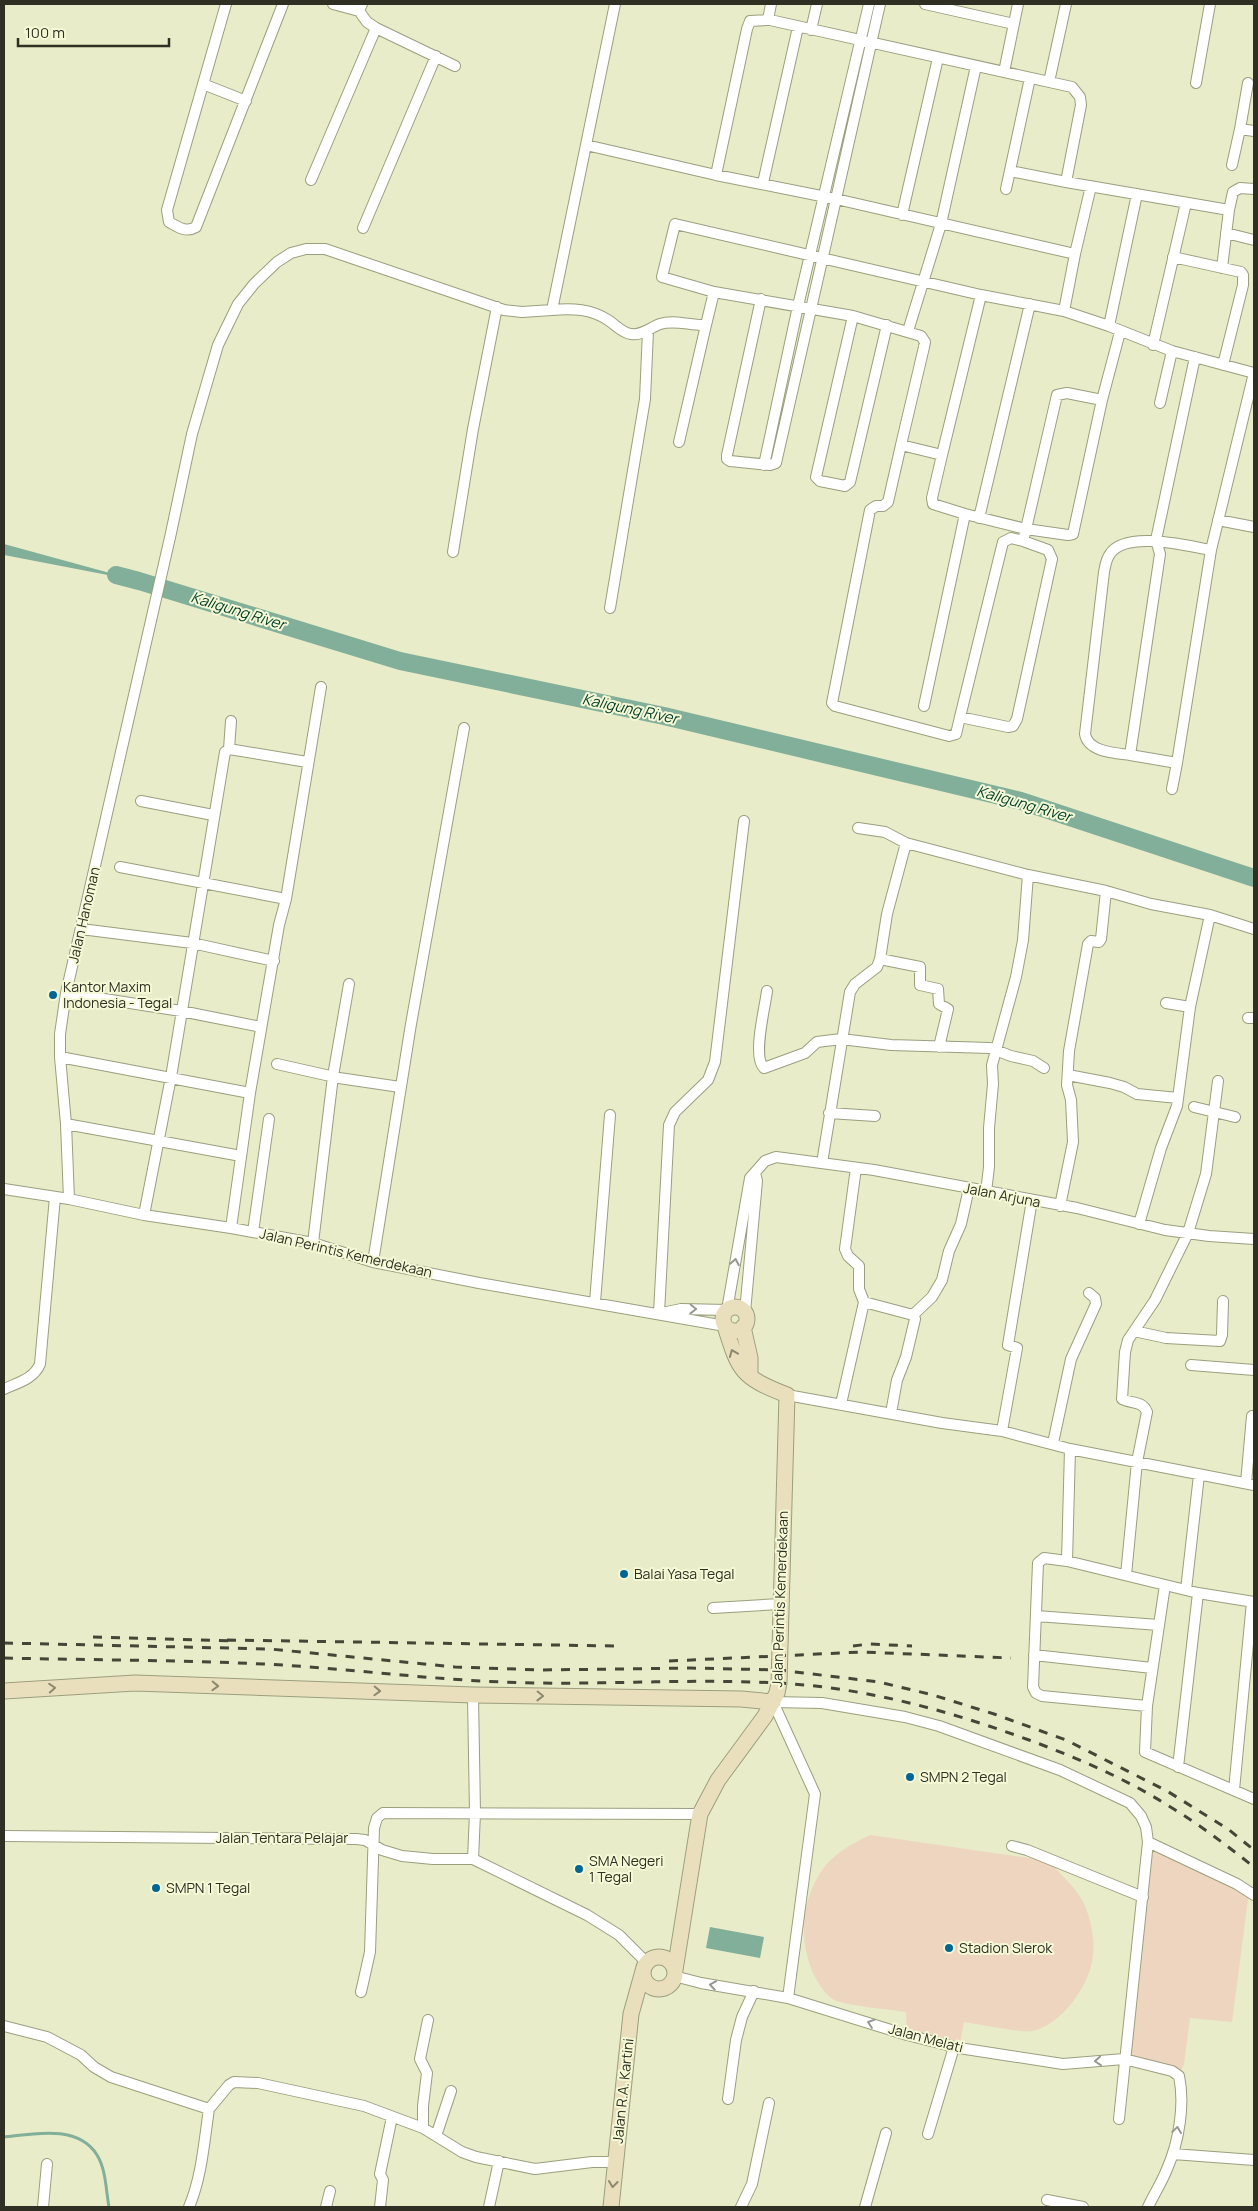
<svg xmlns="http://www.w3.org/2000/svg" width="1258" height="2211" font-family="Manrope,sans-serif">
<rect width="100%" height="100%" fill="#e8ecc9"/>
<path fill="#eed5c0" d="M870,1835L1050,1861C1061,1877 1078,1888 1085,1906C1091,1921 1095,1939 1093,1955C1091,1984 1061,2026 1032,2031C1021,2033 978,2024 964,2022L959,2048L907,2035L906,2012C892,2010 844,2005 834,2000C825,1994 820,1986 815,1977C797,1941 801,1896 826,1865C838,1851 854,1843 870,1835Z
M1148,1842L1249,1892L1232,2022L1190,2018L1184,2064L1179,2076L1124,2059Z"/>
<path fill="#82af99" d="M4,544L139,581L4,555Z
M710,1927L764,1937L760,1958L706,1948Z"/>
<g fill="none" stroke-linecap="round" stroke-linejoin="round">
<path stroke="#82af99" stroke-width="3" d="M4,2137C33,2134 78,2124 97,2155C106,2169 106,2191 109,2207"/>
<path stroke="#82af99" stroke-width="18" d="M116,575L139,581L400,661L664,716L1021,801L1254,878"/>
<g stroke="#9b9f7e" stroke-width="12">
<path id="street" d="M226,4L167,210L169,222C178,227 186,233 196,227L283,4
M333,4L359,11L362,4
M771,4L768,20H770L1072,87L1080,97L1081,105L1066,182L1229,210L1233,192L1240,188L1254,189
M880,4L836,199L1075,254L1064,311
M925,4L1014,24
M359,11L367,22L376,28L455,66
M811,30L817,4
M1004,72L1018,4
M1049,82L1066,4
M1196,83L1210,4
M203,84L246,101
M1240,129L1248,83
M586,145L716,175L836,199L776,463L770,465L730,461L727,459V455L761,299
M1232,165L1240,129L1254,131
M1010,171L1066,182
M716,175L747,29L750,21L768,20
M311,180L376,28
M763,183L798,27
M1006,189L1030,78
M902,215L938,58
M363,228L436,56
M1226,233L1254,240
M1075,254L1091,186
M1173,257L1241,272L1243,275V285L1223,365
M1222,268L1229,210
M981,295L942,455L901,445L924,347L925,342L921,336L853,316L714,292L662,277L675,224L981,295L1064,311L1109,326L1172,351L1254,373
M552,310C573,308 591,309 608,320C616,325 622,333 631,334C642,336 651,327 660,324C675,319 691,326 706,325L714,292
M853,316L816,477L820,481L845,486L850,482L887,325
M1109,326L1137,194
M908,331L941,224L976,66
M1153,345L1186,203
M1195,357L1156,540L1160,554L1130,755L1177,763L1211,550L1254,373
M1160,403L1172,351
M679,442L706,325
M901,445L888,502L883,506H876L870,510L832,703L835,706L949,736L956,734L960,717
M942,455L932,498L933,504L965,514L1026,529L1057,395L1067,393L1102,400L1120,332
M764,465L798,306L869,4
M979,518L1030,304
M1218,520L1254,527
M1023,541L1048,550L1052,559L1017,719L1013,726L1008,727L960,717L1003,542L1011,538L1023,541L1026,529L1068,535L1073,534L1102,400
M453,552L473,429L497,307
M610,608L645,399L648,331
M924,706L965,514
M229,749L231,721
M1130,755C1115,753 1088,752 1085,734L1104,572C1105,567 1106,559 1110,554C1126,530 1187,546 1211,550
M1172,789L1177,763
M141,801L213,815
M858,828L885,832L906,843
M120,867L286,899
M81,929L192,943L274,961
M880,959L920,967V985L938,989L939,1004L948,1009L939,1047
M767,991C765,1008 752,1057 764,1068L805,1053L817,1042L841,1039L891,1045L990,1048L1011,1056L1033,1061L1044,1068
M66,993L181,1011L261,1027
M1166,1003L1190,1007
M1248,1018H1254
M60,1057L250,1093
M277,1064L339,1078L400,1087
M1068,1075L1110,1083L1124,1087L1137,1094L1178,1098
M1194,1107L1235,1117
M829,1113L875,1116
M66,1124L241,1156
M822,1163L850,992L855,984L877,967L880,959L887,914L906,843L1028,875L1106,891L1151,904L1210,915L1254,929
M4,1189L69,1199L144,1215L231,1228L313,1243L373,1262L479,1283L725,1326
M986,1192L989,1167V1128L993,1084L992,1065L1016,977L1023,940L1028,875
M69,1199L66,1124L60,1057V1034L66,993L171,533L192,434L218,345L238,304L254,284L277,262L291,253L306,249H325L504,310L522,312L552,310L615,4
M1060,1206L1073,1142L1071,1100L1067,1085L1069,1051L1088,944L1091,941L1099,942L1101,939L1106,891
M144,1215L171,1077L225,752L229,749L307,762
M1139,1224L1161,1148L1177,1106L1190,1007L1210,915
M231,1228L250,1093L279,925L286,899L321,687
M253,1232L269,1119
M313,1243L333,1076L349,984
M373,1262L411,1024L464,728
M595,1302L610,1115
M864,1302L913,1315L915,1319L906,1357L897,1380L891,1413
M745,1312L757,1181L755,1173
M659,1313L669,1125L675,1112L708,1080L715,1062L744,821
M662,1313L681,1309L727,1310L750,1178L765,1161L776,1157L874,1170L1077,1208L1165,1230L1209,1236L1254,1239
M913,1315L932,1297L942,1280L949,1251L961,1224L969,1188
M1134,1331L1166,1338L1220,1341L1222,1335L1223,1301
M1191,1365L1254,1370
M4,1389C17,1383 34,1379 40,1364L55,1197
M787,1395L942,1423L1002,1431L1070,1449L1254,1485
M841,1404L864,1302L859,1289V1266L848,1256L845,1249L856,1168
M1002,1431L1017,1348L1008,1345L1032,1200
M1053,1443L1071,1359L1096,1304L1095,1298L1089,1293
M1246,1483L1252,1416
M1067,1561L1070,1449
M1126,1575L1137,1462L1147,1412C1142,1400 1131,1404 1122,1399L1125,1352L1128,1340L1155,1300L1188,1233L1206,1174L1218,1081
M1165,1585L1147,1706L1145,1752L1254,1799
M1186,1590L1199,1475
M713,1608L780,1604
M1036,1616L1159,1625
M1034,1655L1152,1668
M773,1702L822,1703L905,1717L939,1726L1060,1770L1130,1803L1141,1816L1146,1827L1148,1842L1119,2119
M773,1702L815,1794L788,1998
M1147,1706L1042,1696L1036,1693L1033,1687L1038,1563L1044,1558L1067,1561L1198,1593
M1178,1767L1198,1593L1254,1602
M1234,1790L1252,1602
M4,1836L356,1839L365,1840L382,1850L402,1856L433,1859H473L587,1915L619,1935L646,1962
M1148,1842L1237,1884L1254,1895
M1012,1846L1027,1850L1143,1897
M473,1859L475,1813L473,1695
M674,1976L701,1983L788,1998L907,2035L959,2048L1063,2064L1124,2059L1172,2071L1179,2076C1185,2104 1179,2142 1167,2169C1162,2182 1154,2194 1148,2207
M361,1992L370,1952L374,1828L377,1818L383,1813L700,1814
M4,2026L47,2037L81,2055L94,2067L111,2077L209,2109L229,2085L234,2082L258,2083L364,2106L423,2128L462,2152L476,2157L535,2169L592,2162H615
M728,2099L736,2040L742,2017L754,1991
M423,2128V2106L427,2073L420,2059L428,2020
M928,2134L954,2047
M436,2136L451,2091
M1173,2154L1254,2160
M1047,2200L1083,2207
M43,2207L47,2164
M189,2207C202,2176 204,2142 209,2109
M326,2207L330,2191
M380,2207L383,2180L380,2174L392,2117
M489,2207L499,2161
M741,2207L752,2184L769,2103
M865,2207L886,2133"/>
</g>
<g stroke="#9b9f7e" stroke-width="17">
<path id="secondary" d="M723 1319a12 12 0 1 1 24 0a12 12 0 1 1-24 0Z
M743,1327L750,1358V1375
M4,1691L135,1683L473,1695L741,1699L773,1702
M643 1973a16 16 0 1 1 32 0a16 16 0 1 1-32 0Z
M675,1970L700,1814L718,1780L765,1716L777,1693L779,1683L787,1395C741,1377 739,1371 725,1326
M611,2207L631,2014L643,1971"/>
</g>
<use href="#street" stroke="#fff" stroke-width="10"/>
<use href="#secondary" stroke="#eadfbd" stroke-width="15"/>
<path stroke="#454637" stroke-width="3" stroke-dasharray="9 9" stroke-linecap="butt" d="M93,1637L233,1641
M227,1640L617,1646
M4,1643L270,1649L455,1667L542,1670L690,1668L779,1670L879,1682L933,1695L994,1714L1066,1740L1167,1791L1228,1829L1254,1850
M853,1646L869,1644L912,1646
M4,1658C90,1660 177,1660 264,1664C344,1668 423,1679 503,1682C594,1686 685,1678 776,1683C863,1687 947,1710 1029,1740C1075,1757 1122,1777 1164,1803C1196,1822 1225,1844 1254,1867
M669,1661L862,1652L1011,1658"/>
</g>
<defs><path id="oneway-chevron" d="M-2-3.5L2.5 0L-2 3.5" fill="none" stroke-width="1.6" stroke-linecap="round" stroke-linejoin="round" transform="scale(1.25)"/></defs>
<g stroke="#979891">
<use href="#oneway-chevron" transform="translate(735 1262) rotate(-80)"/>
<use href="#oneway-chevron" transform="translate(693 1309) rotate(1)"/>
<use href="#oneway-chevron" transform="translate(713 1985) rotate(-171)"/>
<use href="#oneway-chevron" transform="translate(871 2023) rotate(-161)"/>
<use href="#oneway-chevron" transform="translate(1098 2061) rotate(175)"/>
<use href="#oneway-chevron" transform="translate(1177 2130) rotate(-82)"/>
</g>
<g stroke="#8c8870">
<use href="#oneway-chevron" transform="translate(733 1353) rotate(-112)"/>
<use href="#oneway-chevron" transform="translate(215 1686) rotate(2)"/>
<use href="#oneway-chevron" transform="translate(52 1688) rotate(-4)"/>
<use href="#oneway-chevron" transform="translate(377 1691) rotate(2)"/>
<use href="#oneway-chevron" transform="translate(540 1696) rotate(1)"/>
<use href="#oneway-chevron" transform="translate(613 2184) rotate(96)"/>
</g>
<g fill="#006795" stroke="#f5f9d6" stroke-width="2">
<circle cx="53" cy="995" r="5"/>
<circle cx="624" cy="1574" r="5"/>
<circle cx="910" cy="1777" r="5"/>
<circle cx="579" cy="1869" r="5"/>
<circle cx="156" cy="1888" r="5"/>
<circle cx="949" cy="1948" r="5"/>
</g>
<g text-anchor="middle" stroke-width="4" stroke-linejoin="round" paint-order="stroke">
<g font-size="14" fill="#2f3023" stroke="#f5f9d6">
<text transform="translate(84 915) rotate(-77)" y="5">Jalan Hanoman</text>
<text transform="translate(1002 1195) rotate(11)" y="5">Jalan Arjuna</text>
<text transform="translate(346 1253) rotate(13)" y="5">Jalan Perintis Kemerdekaan</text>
<text transform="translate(780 1599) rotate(-88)" y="5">Jalan Perintis Kemerdekaan</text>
<text x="282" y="1843">Jalan Tentara Pelajar</text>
<text transform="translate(926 2038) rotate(15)" y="5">Jalan Melati</text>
<text transform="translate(623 2091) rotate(-84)" y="5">Jalan R.A. Kartini</text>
</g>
<g font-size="14" fill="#2f3023" stroke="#f5f9d6" text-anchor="start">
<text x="63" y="992">Kantor Maxim<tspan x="63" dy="16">Indonesia - Tegal</tspan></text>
<text x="634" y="1579">Balai Yasa Tegal</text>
<text x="920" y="1782">SMPN 2 Tegal</text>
<text x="589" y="1866">SMA Negeri<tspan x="589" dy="16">1 Tegal</tspan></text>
<text x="166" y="1893">SMPN 1 Tegal</text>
<text x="959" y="1953">Stadion Slerok</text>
</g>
<g font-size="15" font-style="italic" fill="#003e29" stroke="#f5f9d6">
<text transform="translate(238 611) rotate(17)" y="5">Kaligung River</text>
<text transform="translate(630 709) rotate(12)" y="5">Kaligung River</text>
<text transform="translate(1024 804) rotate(16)" y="5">Kaligung River</text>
</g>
</g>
<rect width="1258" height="2211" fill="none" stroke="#2f3023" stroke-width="10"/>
<path d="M18 38v8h151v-8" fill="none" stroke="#2f3023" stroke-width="2.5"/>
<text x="25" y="38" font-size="15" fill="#2f3023" stroke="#f5f9d6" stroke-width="4" paint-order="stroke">100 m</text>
</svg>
